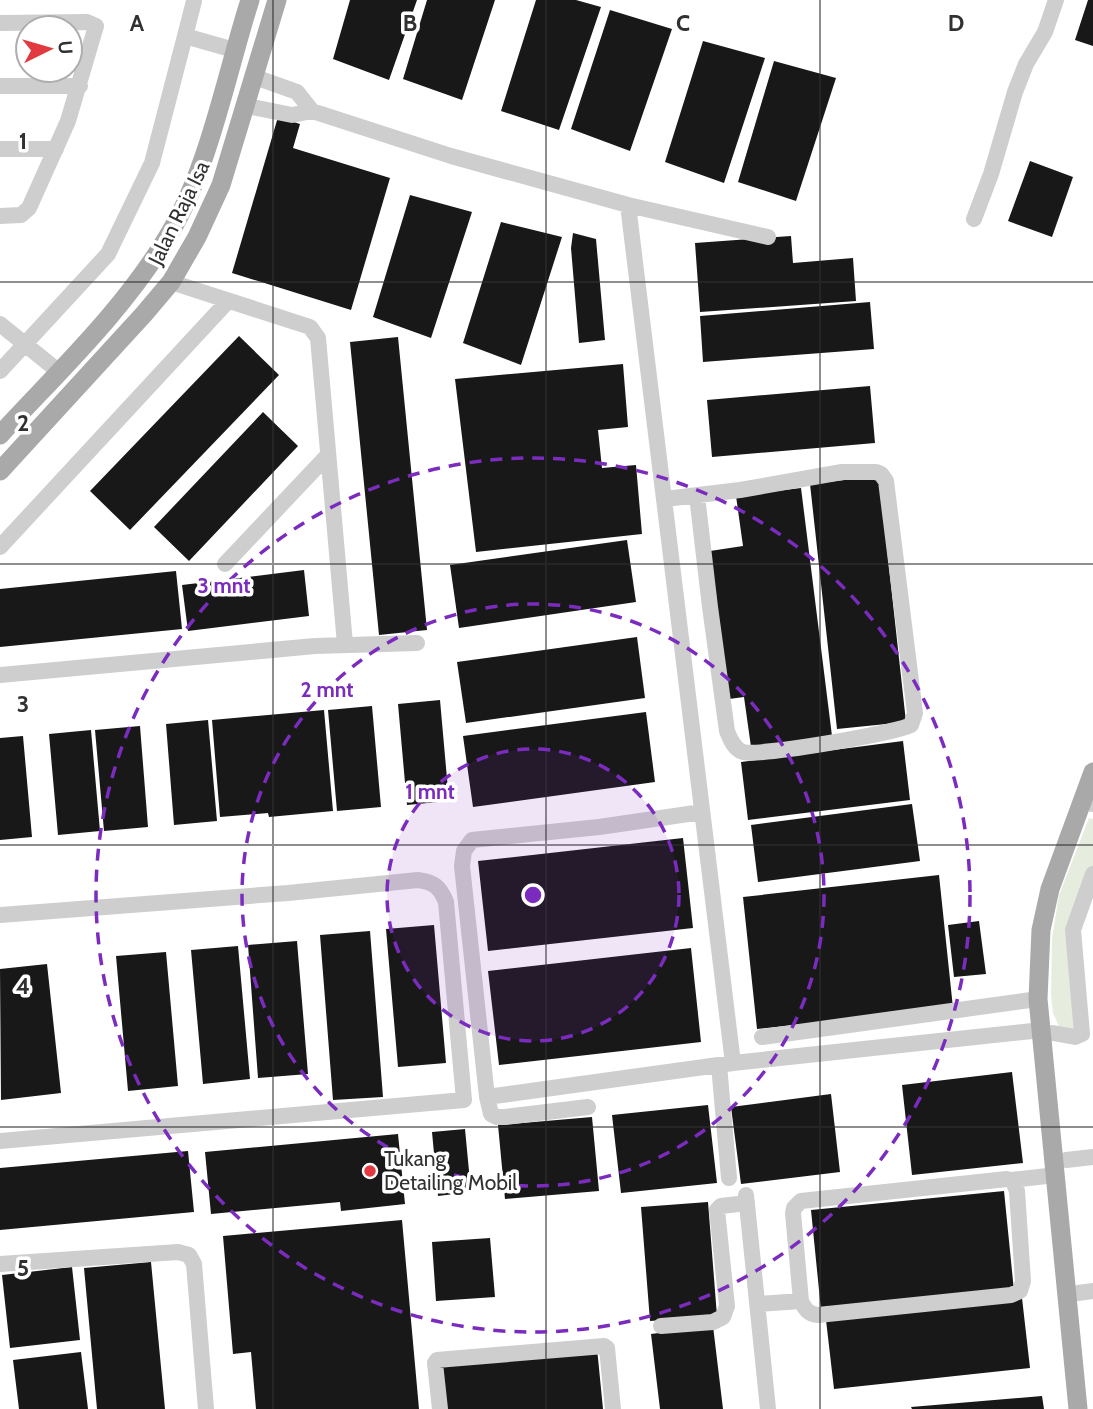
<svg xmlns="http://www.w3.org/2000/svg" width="1093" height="1409" font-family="Cabin,sans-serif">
<rect width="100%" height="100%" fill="#fff"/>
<path fill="#e6eddf" d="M1089,818L1093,819V867L1069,928L1076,1030L1061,1031L1053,1013L1051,996L1052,938L1059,895Z"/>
<path fill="#181818" d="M350,0H417L389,80L333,59Z
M427,0H495L462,100L403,79Z
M536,0H576L601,7L559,130L501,111Z
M1088,0H1093V46L1075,40Z
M610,10L672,29L630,151L571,129Z
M703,41L765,58L724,183L665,162Z
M774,61L836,78L796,201L738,182Z
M278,117L300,124L293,148L390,178L351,310L232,273Z
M1030,161L1073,177L1052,237L1008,221Z
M410,195L472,212L431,338L373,317Z
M501,222L562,237L521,365L463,343Z
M573,233L596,239L605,340L579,343L571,248Z
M791,236L793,263L853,258L856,301L700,312L695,243Z
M870,302L874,349L703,362L700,316Z
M239,336L279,375L130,530L90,491Z
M398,337L427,630L379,635L350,342Z
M623,364L628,427L598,430L602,468L636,465L642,534L476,552L455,379Z
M870,386L875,443L712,457L707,400Z
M263,412L298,446L189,561L154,527Z
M879,476L906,722L837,729L810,484Z
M801,488L832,736L751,747L744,697L729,699L710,551L743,546L736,496Z
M627,540L636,602L459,628L450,565Z
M304,570L309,616L188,631L182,585Z
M176,571L182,629L0,647V589Z
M637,637L645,698L466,723L457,662Z
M440,700L449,801L407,805L398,704Z
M372,706L381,807L337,811L328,710Z
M324,710L333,811L269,817L268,813L220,817L212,720Z
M646,712L655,782L473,807L463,736Z
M208,720L217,821L174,825L166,724Z
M140,726L148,827L104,831L95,730Z
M91,730L100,831L58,835L49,734Z
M23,736L32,837L0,840V738Z
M903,741L910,800L748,820L741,762Z
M912,804L920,861L758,882L751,825Z
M683,838L693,928L488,951L478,861Z
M939,875L953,1008L757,1029L743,897Z
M979,921L986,974L954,977L948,925Z
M434,925L446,1063L398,1067L386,929Z
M370,931L383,1097L333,1100L320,935Z
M297,941L308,1074L258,1078L248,945Z
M238,946L250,1079L203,1084L191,950Z
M691,948L701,1042L499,1065L488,971Z
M166,952L178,1086L128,1091L116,956Z
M47,964L61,1093L1,1100L0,969Z
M1012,1072L1023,1163L912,1175L902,1085Z
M831,1094L840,1172L741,1184L731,1107Z
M708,1105L717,1183L621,1193L612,1115Z
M592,1117L599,1191L505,1199L498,1125Z
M465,1129L471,1192L438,1196L432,1132Z
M398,1134L405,1204L341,1211L340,1202L211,1214L205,1152Z
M188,1151L194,1212L0,1230V1168Z
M1004,1191L1014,1291L821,1310L811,1210Z
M708,1202L717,1316L650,1321L641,1207Z
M402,1220L419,1409H256L251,1352L233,1354L223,1236Z
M490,1238L495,1297L436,1301L432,1242Z
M151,1262L165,1409H97L84,1268Z
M72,1267L80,1340L10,1348L2,1275Z
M1022,1298L1030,1368L834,1389L826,1320Z
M713,1326L723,1409H660L651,1334Z
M597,1348L603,1409H445L440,1364Z
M81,1352L88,1409H19L13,1360Z
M1042,1396L1044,1409H912L911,1407Z"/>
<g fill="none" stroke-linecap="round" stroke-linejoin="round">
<path stroke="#cecece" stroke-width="16" d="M0,23L87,22L96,26L68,121L29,208L21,215L0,216
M185,36L194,1
M255,77L297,92L312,111
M0,86H80
M247,106L292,115L312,111L451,156L628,205L768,237
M0,149H56
M628,205L733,1063
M974,219L991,174L1015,92L1026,64L1045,32L1056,0
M171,282L310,327L318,338L345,644
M0,324L58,371
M0,371L108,254L152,163L185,36L234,50
M665,499L740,490L842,472H876L881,474L886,481L915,713L911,725C896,733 757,757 743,752C734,749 730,739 727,731L710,607L697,496
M0,547L228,301
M225,564L328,455
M0,675L315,646L417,643
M1092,804H1093
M0,915L288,893L418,880C434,882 440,887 446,902L464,1100L0,1141
M1053,1033L1075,1037L1082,1034L1073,930L1093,874
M762,1037L1038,999
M719,1065L729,1178
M487,1097L733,1063L1042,1030
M588,1107L505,1117H497L491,1114L487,1097L462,866L464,851L472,840L599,827L702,812
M1066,1160L1093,1157
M1007,1179L1013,1181L1017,1191L1023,1281L1020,1291L1011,1295L818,1315C808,1314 805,1309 801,1301L793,1213L794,1208L801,1201Z
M1011,1180L1056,1175
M746,1195L768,1409
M0,1264L178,1252L189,1255L194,1264L206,1409
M1078,1293L1093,1291
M758,1304L801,1301
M661,1326L713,1322L723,1317L727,1306L717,1210L721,1206L747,1203
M440,1409L435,1363L437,1360L604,1346L607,1348L613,1409"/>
<path stroke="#a9a9a9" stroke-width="19" d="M0,435C58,372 124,310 168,236C209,169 226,75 250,0
M0,471L144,314L171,282L197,237L221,185L277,0
M1078,1409L1038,999L1041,930L1050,889L1093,772"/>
</g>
<path fill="none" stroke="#313131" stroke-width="2" stroke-opacity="0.55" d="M273,0V1409M546,0V1409M820,0V1409M0,282H1093M0,564H1093M0,845H1093M0,1127H1093"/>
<circle cx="533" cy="895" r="146" fill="#7b2cbf" fill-opacity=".12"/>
<g fill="none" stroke="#7b2cbf" stroke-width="3.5" stroke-dasharray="12 9">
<circle cx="533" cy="895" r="146"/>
<circle cx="533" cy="895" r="291"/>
<circle cx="533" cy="895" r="437"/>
</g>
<circle fill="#e23941" stroke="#fff" stroke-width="2.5" cx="370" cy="1171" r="7"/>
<g text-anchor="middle" stroke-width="7" stroke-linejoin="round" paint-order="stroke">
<g font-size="21" fill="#313131" stroke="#fff">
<text transform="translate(179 213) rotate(-64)" y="7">Jalan Raja Isa</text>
</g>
<g font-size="21" fill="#313131" stroke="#fff" text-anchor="start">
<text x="384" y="1166">Tukang<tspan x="384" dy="24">Detailing Mobil</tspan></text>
</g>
</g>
<g font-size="23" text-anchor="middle" font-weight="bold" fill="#313131" stroke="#fff" stroke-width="7" stroke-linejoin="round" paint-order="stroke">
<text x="137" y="31">A</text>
<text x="410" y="31">B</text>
<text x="683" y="31">C</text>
<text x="956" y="31">D</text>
<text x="23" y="149">1</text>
<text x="23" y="431">2</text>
<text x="23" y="712">3</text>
<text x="23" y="994">4</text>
<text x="23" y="1276">5</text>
</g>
<circle cx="533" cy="895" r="10" fill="#7b2cbf" stroke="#fff" stroke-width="3.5"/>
<g font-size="21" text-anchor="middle" font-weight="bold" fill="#7b2cbf" stroke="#fff" stroke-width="7" stroke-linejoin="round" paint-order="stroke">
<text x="224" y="593">3 mnt</text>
<text x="327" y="697">2 mnt</text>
<text x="430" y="799">1 mnt</text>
</g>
<g transform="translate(49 49) rotate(85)"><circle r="33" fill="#ffffff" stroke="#adadad" stroke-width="2"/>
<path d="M0-5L12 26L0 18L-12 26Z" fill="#e23941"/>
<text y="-10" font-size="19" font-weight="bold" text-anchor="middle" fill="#313131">U</text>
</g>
</svg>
